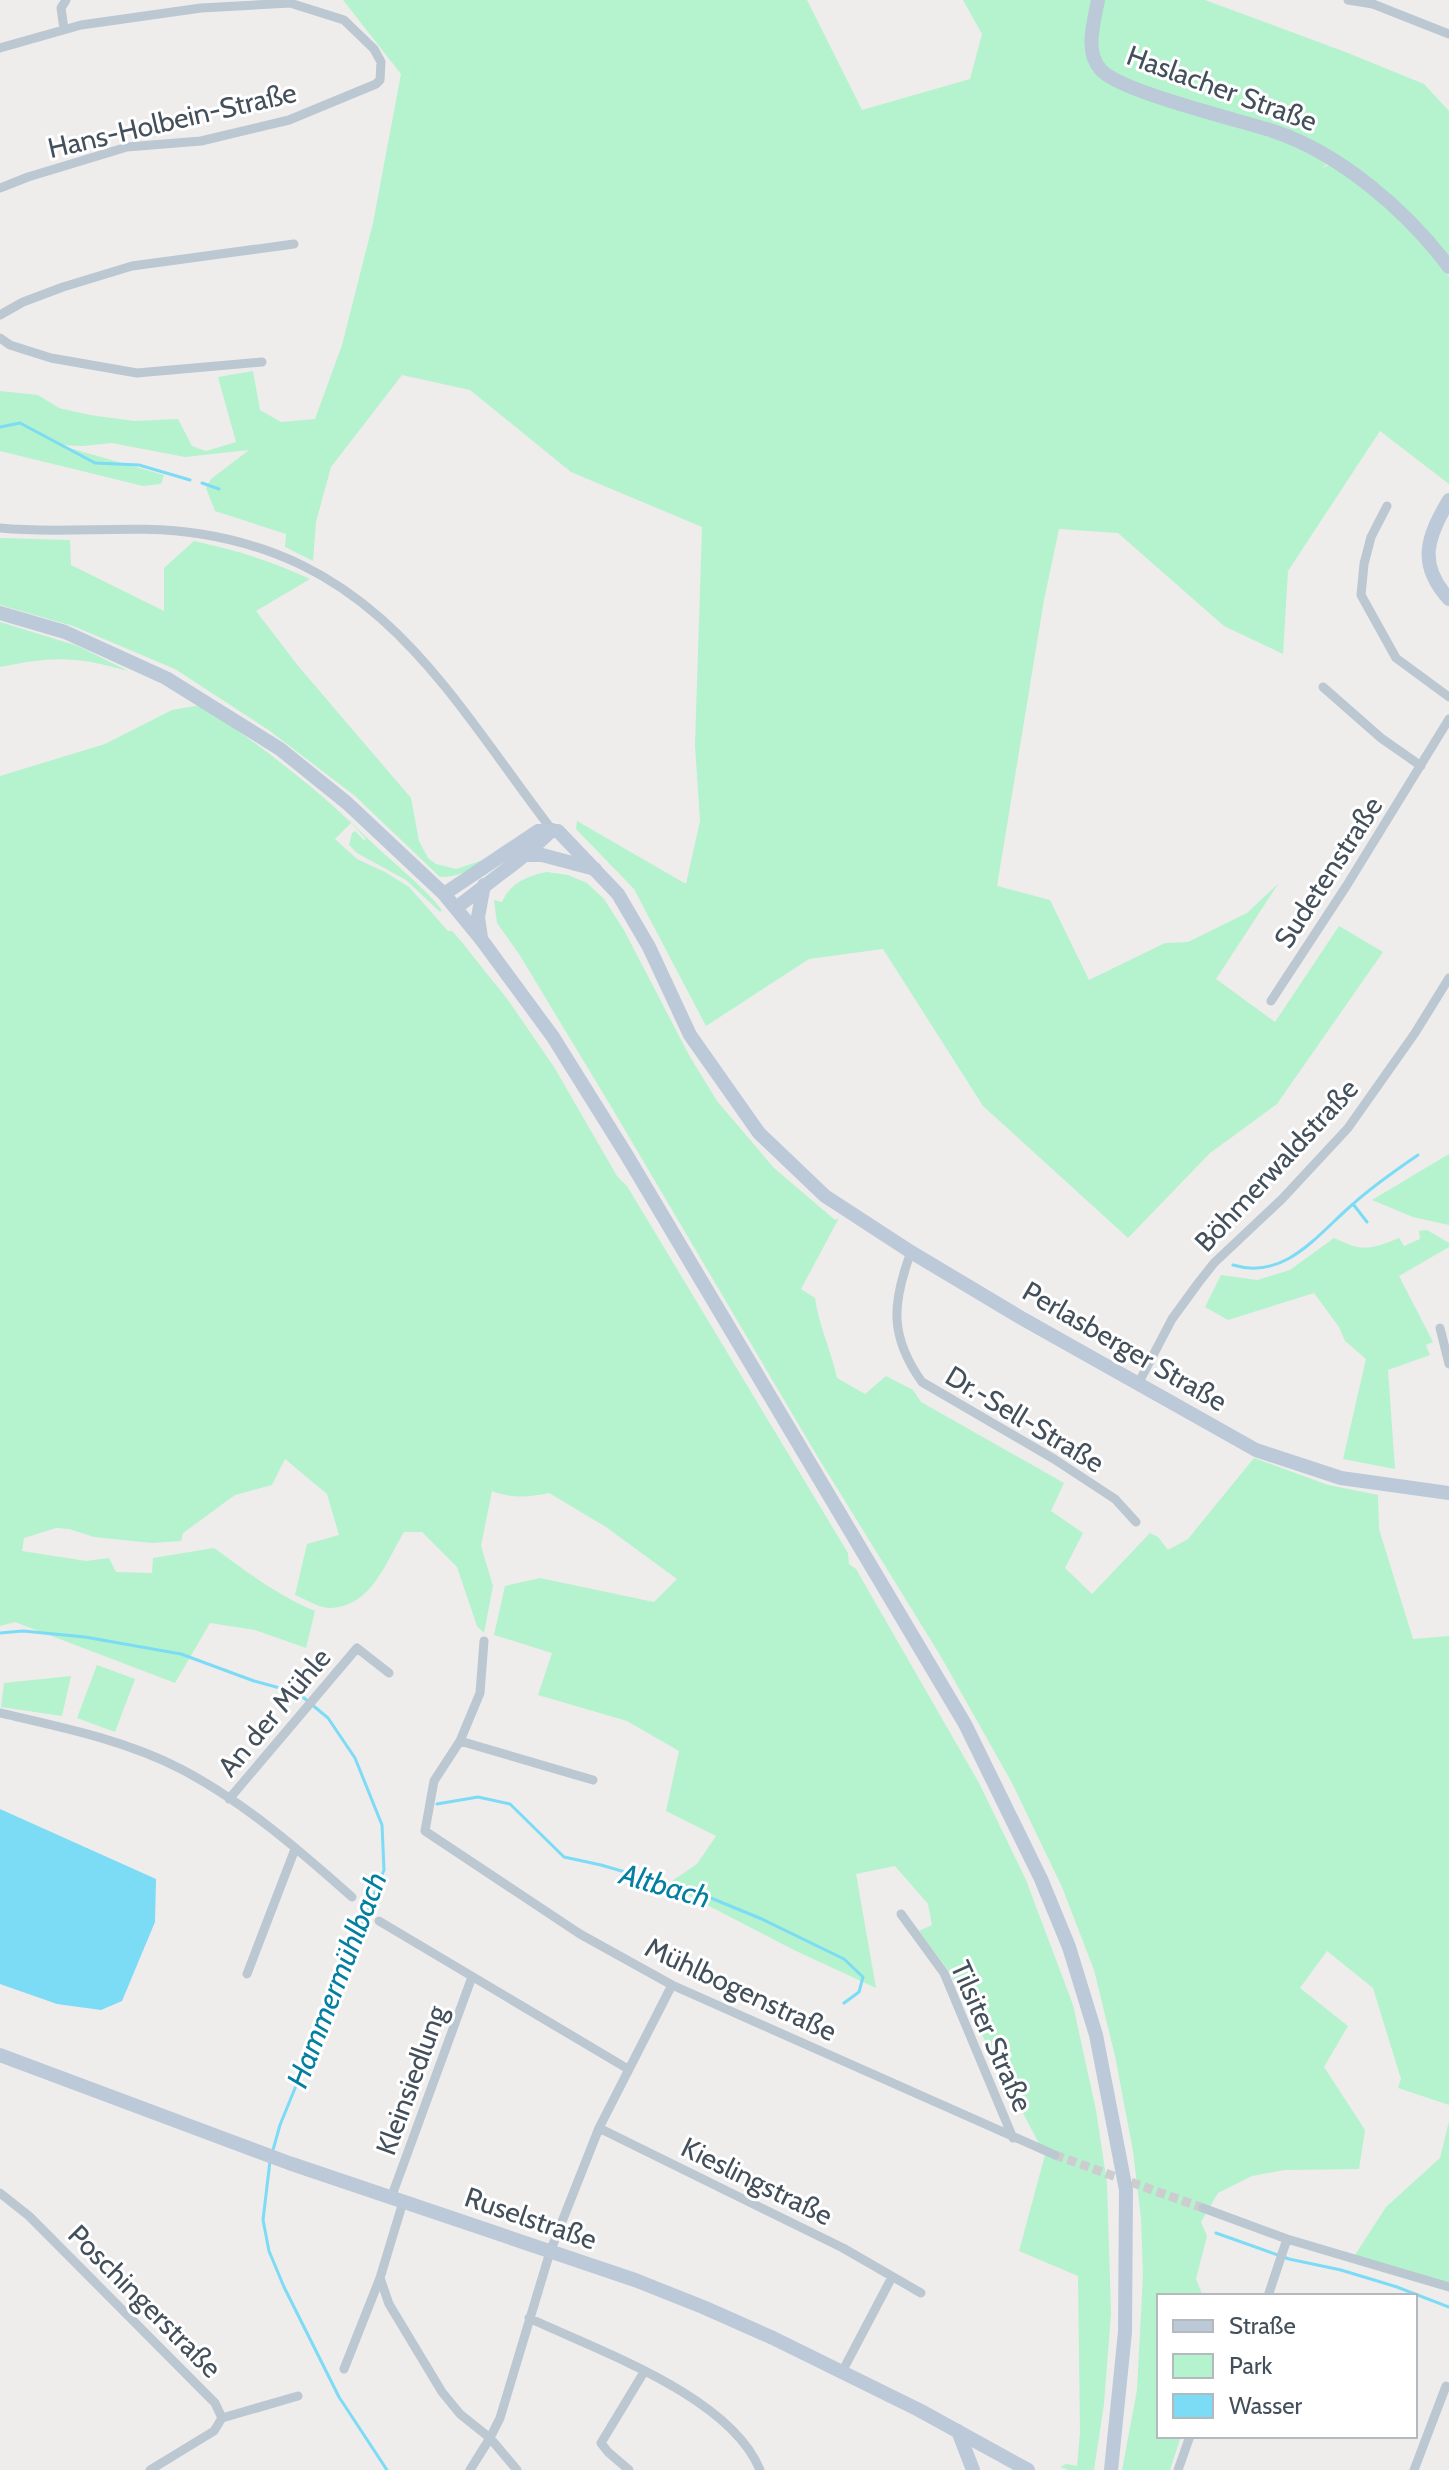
<svg xmlns="http://www.w3.org/2000/svg" width="1449" height="2470" font-family="Cabin,sans-serif">
<rect width="100%" height="100%" fill="#efecec"/>
<path fill="#b4f3cd" d="M343,0H807L862,110L970,79L982,34L963,0H1096L1095,7L1097,0H1205L1348,53L1424,84L1449,111V265L1381,193L1338,156L1293,135L1215,108L1122,80L1105,70L1094,54L1093,25L1087,21C1086,40 1083,58 1097,74C1114,93 1185,107 1212,115C1253,127 1295,139 1332,160L1321,169L1332,163C1374,186 1421,237 1449,276V484L1380,431L1288,571L1283,654L1224,626L1118,533L1059,529L1044,600L997,886L1050,900L1089,980L1165,943L1188,942L1247,913L1278,884L1216,979L1275,1022L1339,926L1383,952L1277,1104L1210,1153L1128,1238L983,1106L883,949L809,959L706,1026L634,889L576,829L577,821L686,884L700,821L695,745L702,527L571,472L470,390L402,375L331,467L316,522L313,561L285,547L286,534L215,511L206,488L211,479L249,450L185,457L112,443L83,446L59,445L164,475L161,484L143,486L0,451V391L38,395L59,408L90,415L134,421L178,419L192,446L206,451L236,442L218,377L253,371L260,410L281,422L315,419L342,345L373,223L401,74Z
M0,538L70,540L71,565L164,611V568L194,541C235,550 272,561 310,579L256,611L299,667L411,798L419,841L428,858L436,864L456,869L486,859C470,870 460,877 440,877L355,796L270,731L175,669L73,626L0,605Z
M0,622L78,646L128,671C75,656 54,656 0,667Z
M201,705C259,745 316,787 366,837C392,862 419,882 442,910L440,912L406,880L357,853L349,845L352,833L355,831L364,840L366,839L351,823L335,839L357,859L385,872L409,887L448,931H452L460,940L508,1000L554,1067L617,1176L627,1186L848,1553L849,1564L856,1569L979,1783L1026,1880L1073,2005L1096,2110L1107,2183L1111,2313L1104,2404L1094,2470H1069L1060,2467L1066,2464L1077,2466L1080,2433L1078,2276L1019,2251L1045,2155L948,1970L919,1931L932,1925L928,1904L895,1866L856,1874L876,1988L796,1951L686,1894L672,1881L697,1864L716,1836L666,1811L679,1751L627,1721L538,1695L552,1653L494,1635L505,1586L540,1578L654,1602L677,1579L606,1527L549,1493C528,1497 512,1499 492,1491L481,1546L493,1586L484,1633L477,1626L457,1567L422,1532H404C386,1562 371,1608 329,1608C319,1608 305,1599 295,1595L307,1544L339,1535L327,1494L285,1459L272,1485L235,1495L183,1533L181,1541L152,1543L94,1537L69,1529L56,1528L24,1538L22,1551L86,1561L109,1558L116,1572L152,1573L153,1558L214,1548C246,1571 278,1596 315,1611L306,1648L255,1630L210,1623L175,1683L15,1622L0,1626V776L105,744L172,710Z
M547,872L568,875L587,883L604,899L625,932L690,1057L717,1101L774,1168L835,1220L839,1218L801,1289L815,1298C819,1326 831,1350 837,1378L865,1394L886,1376L913,1390L921,1402L1064,1483L1051,1511L1083,1533L1065,1568L1092,1594L1150,1533L1158,1537L1168,1550L1188,1539L1254,1458L1328,1485L1378,1495L1379,1529L1413,1639L1449,1636V2105L1398,2088L1401,2079L1373,1988L1327,1951L1300,1988L1348,2026L1324,2067L1365,2130L1359,2169L1285,2170L1252,2176L1218,2193L1201,2222L1207,2236L1196,2279L1203,2296H1159V2436H1181L1170,2470H1122L1137,2390L1143,2275L1141,2219L1133,2151L1115,2056L1094,1970L1062,1887L1012,1783L940,1655L816,1454L609,1103L519,954L497,923L494,900L502,902C510,883 529,875 547,872Z
M1449,1154V1225L1413,1217L1372,1200Z
M1427,1230L1449,1243V1247L1399,1276L1433,1342L1426,1345L1430,1355L1388,1370L1395,1469L1343,1459L1366,1359L1345,1341L1339,1327L1314,1293L1228,1320L1205,1307L1221,1275L1257,1280L1290,1270L1334,1238C1363,1252 1369,1250 1399,1238L1404,1246L1420,1239L1419,1231Z
M97,1665L135,1679L115,1732L77,1718Z
M71,1676L62,1716L1,1707L4,1683Z
M1449,2121V2283L1355,2255L1386,2207L1440,2158Z"/>
<path fill="#7cdbf5" d="M0,1809L156,1879L155,1922L122,2001L101,2010L57,2004L0,1984Z"/>
<g fill="none" stroke-linecap="round" stroke-linejoin="round">
<path stroke="#7cdbf5" stroke-width="3" d="M0,427L20,423L95,463L139,465L190,480
M202,483L219,489
M1353,1204L1367,1222
M1233,1265C1285,1281 1318,1234 1353,1204C1373,1186 1396,1170 1418,1155
M0,1633L23,1631L85,1637L181,1654L254,1681L298,1693L328,1718L355,1758L382,1825L384,1870L280,2125L273,2150
M437,1804L478,1797L510,1804L564,1857L601,1865L701,1894L762,1919L844,1959L863,1977L859,1992L844,2003
M270,2161L263,2220L269,2251L284,2287L339,2397L387,2470
M1216,2233L1289,2259L1341,2270L1397,2287L1449,2307"/>
<path stroke="#cdcdcf" stroke-width="9" stroke-dasharray="9 4.5" stroke-linecap="butt" d="M1055,2155L1203,2208"/>
<path stroke="#bbc7d1" stroke-width="9" d="M1348,0L1373,4L1449,34
M64,29L61,8L66,0
M0,48L81,25L201,8L290,3L344,20L374,49L381,62L380,80L376,84L289,120L201,141L127,147L28,177L0,188
M0,315L23,302L63,287L132,266L294,244
M0,338L10,345L51,358L137,373L262,362
M1387,506L1371,537L1364,564L1361,595L1396,658L1449,697
M0,528C67,535 134,523 201,534C383,563 450,697 552,830
M1323,687L1381,738L1421,766
M1271,1001L1347,885L1449,719
M911,1252C892,1303 889,1336 922,1382L1054,1459L1115,1499L1136,1522
M1440,1328L1449,1364
M1138,1384L1172,1319L1199,1282L1214,1263L1282,1199L1348,1128L1415,1033L1449,978
M484,1641L480,1693L460,1741L434,1781L425,1831L580,1934L672,1985L1055,2155
M0,1713C61,1727 125,1740 181,1769C244,1802 299,1850 352,1897
M460,1741L593,1780
M229,1799L357,1648L389,1673
M901,1914L944,1973L1013,2138
M379,1921L628,2069
M247,1974L295,1849
M599,2128L843,2248L921,2293
M0,2193L29,2216L215,2403L222,2418
M391,2198L472,1977
M1203,2208L1287,2239L1449,2287
M380,2278L389,2304L442,2392L460,2414L490,2438L517,2470
M1268,2296L1287,2239
M529,2318C599,2351 730,2396 760,2470
M344,2369L380,2278L403,2202
M842,2372L892,2277
M222,2418L298,2396
M150,2470L214,2431L222,2418
M470,2470L490,2438L500,2418L550,2252L599,2128L672,1985
M629,2470L608,2452L601,2443L644,2372
M1178,2470L1190,2436
M1414,2470L1446,2386"/>
<path stroke="#bcc9d8" stroke-width="14" d="M1098,0C1094,22 1084,52 1101,70C1121,92 1239,120 1273,131C1340,153 1407,211 1449,267
M1449,500C1427,537 1417,564 1449,599
M0,613L65,632L166,678L280,749L347,803L444,894L481,939L553,1037L626,1154L965,1724L1041,1879L1069,1947L1096,2035L1126,2190L1125,2332L1111,2470
M525,855H542L595,869
M444,894L538,831H558L618,894L649,947L690,1035L759,1133L825,1196L911,1252L1018,1316L1256,1450L1341,1478L1449,1493
M456,908L525,855L552,830
M481,938L478,917L484,885
M0,2055L289,2163L635,2280L703,2307L773,2338L919,2410L1028,2470
M958,2431L973,2470"/>
</g>
<g text-anchor="middle" stroke-width="6" stroke-linejoin="round" paint-order="stroke">
<g font-size="28" fill="#43505b" stroke="#fff">
<text transform="translate(1222 88) rotate(20)" y="10">Haslacher Straße</text>
<text transform="translate(172 120) rotate(-13)" y="10">Hans-Holbein-Straße</text>
<text transform="translate(1328 872) rotate(-57)" y="10">Sudetenstraße</text>
<text transform="translate(1276 1165) rotate(-47)" y="10">Böhmerwaldstraße</text>
<text transform="translate(1125 1346) rotate(30)" y="10">Perlasberger Straße</text>
<text transform="translate(1025 1419) rotate(31)" y="10">Dr.-Sell-Straße</text>
<text transform="translate(274 1712) rotate(-50)" y="10">An der Mühle</text>
<text transform="translate(741 1989) rotate(25)" y="10">Mühlbogenstraße</text>
<text transform="translate(992 2036) rotate(66)" y="10">Tilsiter Straße</text>
<text transform="translate(411 2080) rotate(-70)" y="10">Kleinsiedlung</text>
<text transform="translate(757 2181) rotate(26)" y="10">Kieslingstraße</text>
<text transform="translate(531 2218) rotate(19)" y="10">Ruselstraße</text>
<text transform="translate(145 2301) rotate(45)" y="10">Poschingerstraße</text>
</g>
<g font-size="30" font-style="italic" fill="#027fa1" stroke="#fff">
<text transform="translate(665 1886) rotate(16)" y="10">Altbach</text>
<text transform="translate(337 1980) rotate(-69)" y="10">Hammermühlbach</text>
</g>
</g>
<rect x="1157" y="2294" width="260" height="144" fill="#ffffff" stroke="#b4b9bd" stroke-width="2"/>
<rect x="1173" y="2320" width="40" height="12" fill="#bcc9d8" stroke="#b4b9bd" stroke-width="2"/>
<text x="1229" y="2334" font-size="24" fill="#43505b">Straße</text>
<rect x="1173" y="2354" width="40" height="24" fill="#b4f3cd" stroke="#b4b9bd" stroke-width="2"/>
<text x="1229" y="2374" font-size="24" fill="#43505b">Park</text>
<rect x="1173" y="2394" width="40" height="24" fill="#7cdbf5" stroke="#b4b9bd" stroke-width="2"/>
<text x="1229" y="2414" font-size="24" fill="#43505b">Wasser</text>
</svg>
